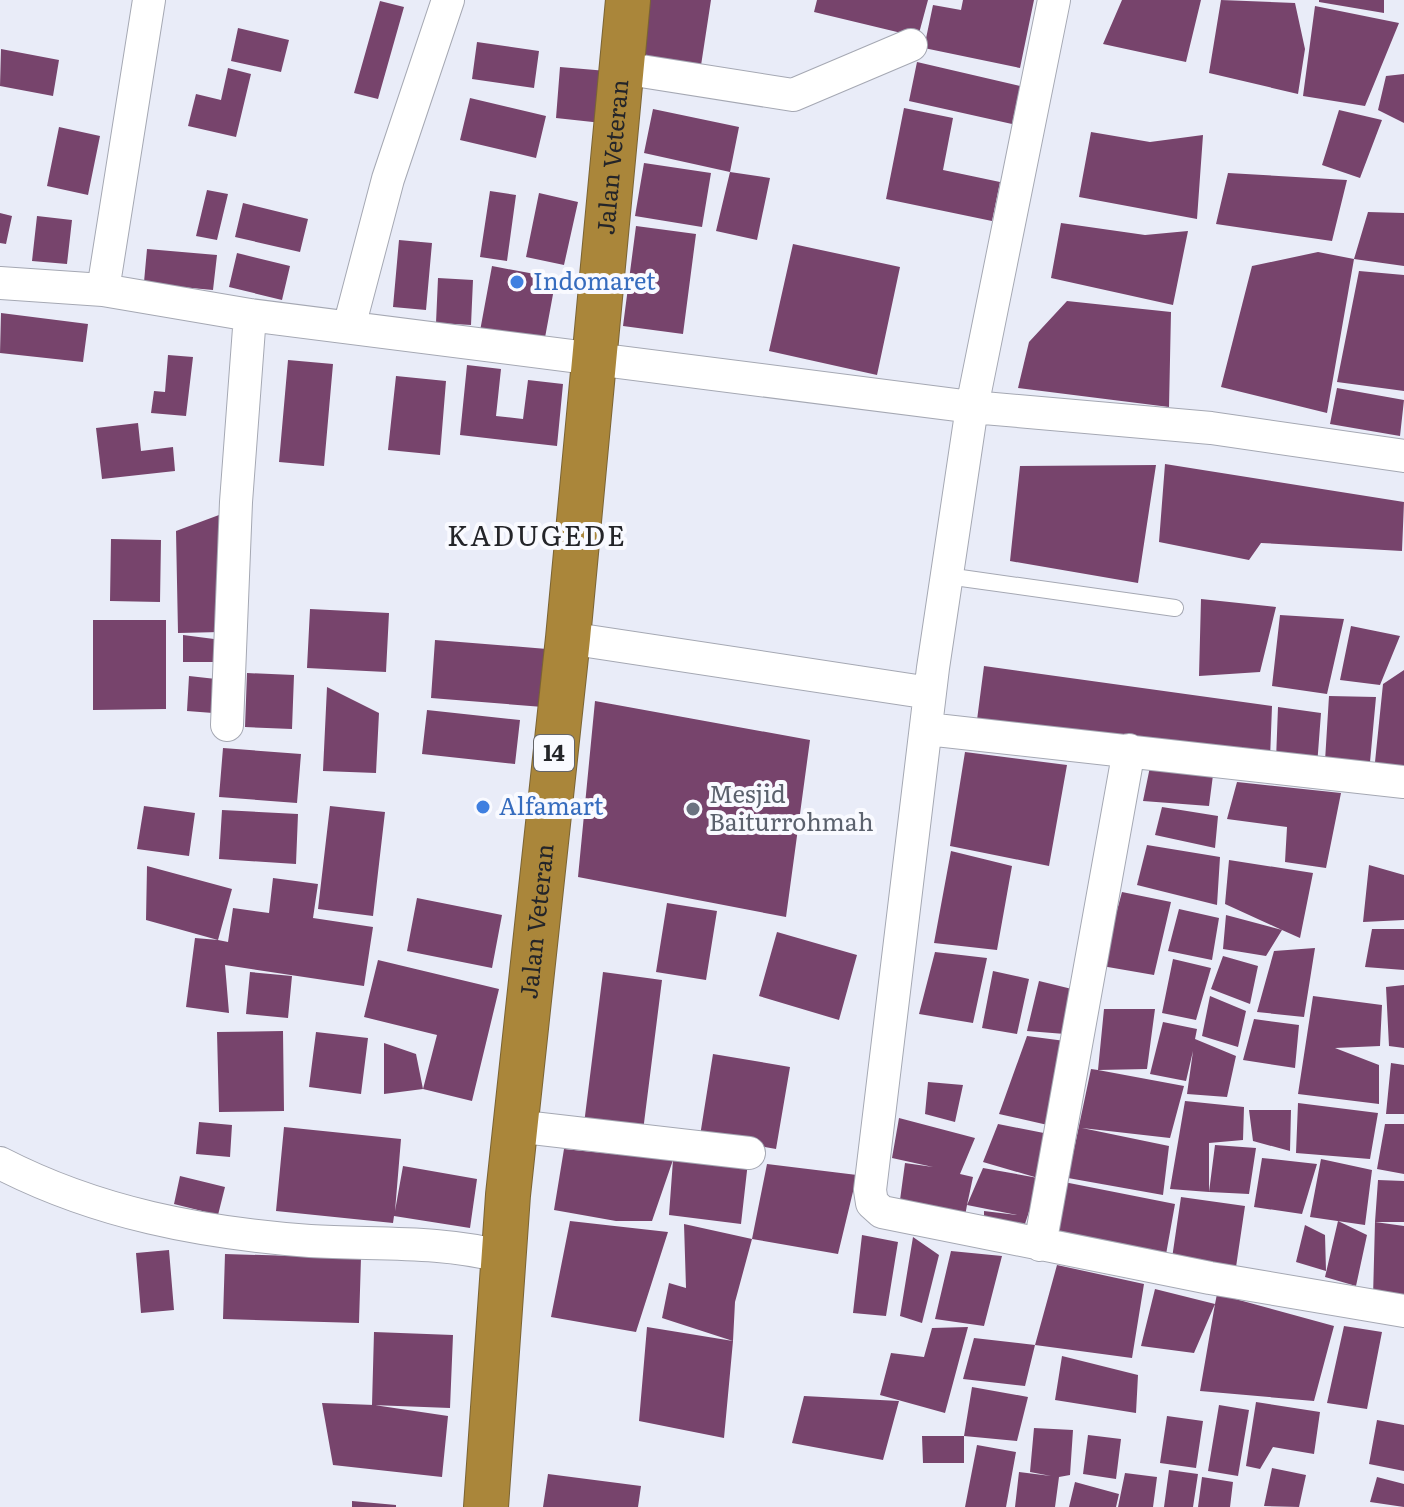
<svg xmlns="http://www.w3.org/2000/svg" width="1404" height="1507" font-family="Literata,serif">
<rect width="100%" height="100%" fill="#e9ecf8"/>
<path fill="#77446c" d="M646,0H711L700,72L636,63Z
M817,0H928L918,37L814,12Z
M963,0H1034L1020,68L924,48L933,5L961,10Z
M1122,0H1201L1186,62L1103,44Z
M1221,0L1295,3L1305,49L1298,94L1209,73Z
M1319,0H1384V13L1319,2Z
M380,1L404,7L378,99L354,93Z
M1315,6L1399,23L1365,106L1303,96Z
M238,28L289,40L281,72L231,61Z
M477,42L539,51L534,88L472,79Z
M1,49L59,60L53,96L0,86Z
M917,62L1020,86L1012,124L909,101Z
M560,67L607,71L602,123L556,118Z
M228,68L251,74L236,137L188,126L196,94L221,100Z
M1404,74V123L1378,110L1386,76Z
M470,98L546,116L536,158L460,140Z
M904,108L953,118L943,170L1000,182L992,221L886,199Z
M653,109L739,127L730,172L644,153Z
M1339,110L1382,120L1360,178L1322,165Z
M59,127L100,136L88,195L47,186Z
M1091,132L1150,142L1203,135L1197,219L1079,197Z
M644,163L711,173L702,227L635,216Z
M730,172L770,178L757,240L716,231Z
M1228,173L1347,180L1332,241L1216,224Z
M207,190L228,194L217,240L196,236Z
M490,191L516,195L507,261L480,257Z
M539,193L578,202L564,265L526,257Z
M243,203L308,219L300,252L235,237Z
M1368,212L1404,213V266L1354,259Z
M0,213L12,216L6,244L0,243Z
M37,216L72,220L67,264L32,261Z
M1061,223L1145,235L1188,231L1173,305L1051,278Z
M636,226L696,234L683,334L623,326Z
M399,240L432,243L426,310L393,307Z
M793,244L900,267L877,375L769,351Z
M147,249L217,255L213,290L170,286L143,293Z
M1318,252L1354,259L1327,413L1221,387L1252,266Z
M237,253L290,266L282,300L229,287Z
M492,266L556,278L544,343L480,331Z
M1359,271L1404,275V391L1337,382Z
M438,278L473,280L471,325L436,323Z
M1067,301L1171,312L1169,407L1018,388L1029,342Z
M1,313L88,324L83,362L0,353Z
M168,355L193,357L186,416L151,413L154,391L165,392Z
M288,360L333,364L324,466L279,462Z
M467,365L501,369L496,416L523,419L528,380L563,384L557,446L460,435Z
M396,376L446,381L440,455L388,450Z
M1337,388L1404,400L1400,436L1330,424Z
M138,423L141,451L173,447L175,471L102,479L96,428Z
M1165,464L1404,502L1402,551L1261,543L1249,560L1159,542Z
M1156,465L1138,583L1010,561L1020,466Z
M219,515L221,632L178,633L176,531Z
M111,539L161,540L160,602L110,601Z
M1201,599L1276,607L1260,672L1199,676Z
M310,609L389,613L386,672L307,668Z
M1280,615L1344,619L1327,694L1272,686Z
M93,620H166V709L93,710Z
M1351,626L1400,636L1380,685L1340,680Z
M183,635L214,639L215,662H183Z
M435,640L547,649L543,707L431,698Z
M984,666L1272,706L1270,759L977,720Z
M1404,670V775L1374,772L1383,684Z
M247,673L294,675L292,729L245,727Z
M189,676L216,679L213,713L187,711Z
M327,687L379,713L376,773L323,771Z
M1329,696L1376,697L1369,773L1325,761Z
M595,701L810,740L786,917L578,877Z
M1278,707L1321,713L1317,766L1276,760Z
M427,710L520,720L515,764L422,754Z
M223,748L301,754L297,803L219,797Z
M965,752L1067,765L1049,866L950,846Z
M1151,762L1213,775L1209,806L1143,801Z
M1237,782L1341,793L1326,868L1285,862L1287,827L1227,819Z
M144,806L195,813L189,856L137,849Z
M330,806L385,812L373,916L318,909Z
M1162,807L1218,816L1215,848L1155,835Z
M222,810L298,814L296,864L219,859Z
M1147,845L1220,857L1217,905L1137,885Z
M951,851L1012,866L997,950L934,943Z
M1229,860L1313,873L1300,938L1282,930L1266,956L1223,949L1226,915L1282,930L1225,904Z
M1369,865L1404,875V920L1363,922Z
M147,866L232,889L218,940L228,942L233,908L269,913L273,878L318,884L313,918L373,927L364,986L225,965L229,1013L186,1007L195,938L218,940L146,920Z
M1122,892L1171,902L1154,975L1102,966Z
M417,898L502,915L492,968L407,951Z
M667,903L717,911L706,980L656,972Z
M1179,909L1219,918L1212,960L1168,951Z
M1372,929H1404V970L1365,967Z
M777,932L857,955L839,1020L759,996Z
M1315,948L1304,1017L1257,1012L1274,951Z
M935,952L987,958L973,1023L919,1014Z
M1223,956L1258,966L1250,1004L1211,989Z
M1173,959L1211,968L1196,1020L1162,1013Z
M378,960L499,989L472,1101L423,1089L437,1035L364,1017Z
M993,971L1029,979L1017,1034L982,1028Z
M250,972L292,976L288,1018L246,1014Z
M603,972L662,980L643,1131L584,1124Z
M1039,981L1076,990L1065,1034L1027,1031Z
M1404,985V1048L1389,1046L1386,987Z
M1210,996L1246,1011L1238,1047L1202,1036Z
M1313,996L1382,1005L1380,1046L1335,1048L1379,1065V1104L1298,1094Z
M1104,1009H1155L1147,1069L1098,1070L1184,1086L1170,1138L1082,1128L1169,1146L1163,1195L1068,1178L1091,1069L1098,1070Z
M1254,1019L1299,1025L1295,1068L1243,1060Z
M1163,1022L1197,1029L1195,1039L1236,1056L1227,1097L1187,1094L1193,1051L1186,1081L1150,1074Z
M283,1031L284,1111L219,1112L217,1032Z
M316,1032L368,1038L361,1094L309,1087Z
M1027,1036L1065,1041L1052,1126L999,1114Z
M384,1043L416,1054L423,1089L384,1094Z
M713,1054L790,1067L776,1149L700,1136Z
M1391,1063L1404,1065V1114H1386Z
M928,1082L963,1085L955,1122L925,1114Z
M1185,1101L1244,1107L1243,1140L1209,1143V1192L1215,1145L1256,1148L1249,1194L1209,1192L1170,1189Z
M1298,1103L1378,1113L1370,1159L1296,1153Z
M1249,1110H1291L1290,1151L1253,1141Z
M899,1118L975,1138L960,1174L973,1177L967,1205L983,1168L1038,1178L983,1162L998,1124L1054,1135L1023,1230L984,1223V1211L1017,1215L967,1205L965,1216L900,1200L905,1163L933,1167L892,1158Z
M199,1122L232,1125L230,1157L196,1154Z
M1385,1124H1404V1174L1377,1169Z
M284,1127L401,1139L395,1211L403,1166L477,1179L470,1228L394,1216L393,1223L276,1211Z
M564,1149L673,1160L749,1153L741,1224L669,1215L673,1160L652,1221H616L554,1210Z
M1262,1158L1317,1164L1302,1214L1254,1207Z
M1321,1159L1372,1170L1365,1225L1310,1217Z
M767,1164L857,1175L838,1254L752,1239L735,1302L733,1341L724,1438L639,1421L647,1327L733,1341L662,1318L669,1283L686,1288L684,1224L752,1239Z
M180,1176L225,1187L218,1215L174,1204Z
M1378,1180L1404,1181V1222H1375L1404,1226V1303L1373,1297L1375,1222Z
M1064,1182L1175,1204L1165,1260L1052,1242Z
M1181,1197L1245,1206L1235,1274L1171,1265Z
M570,1221L668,1232L636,1332L551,1317Z
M1338,1221L1367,1235L1356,1286L1325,1277Z
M1305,1225L1325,1235L1326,1271L1296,1262Z
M862,1235L898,1242L886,1316L853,1313Z
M913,1237L939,1255L922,1323L900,1316Z
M169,1250L174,1310L141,1313L136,1253Z
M951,1251L1002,1256L984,1326L935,1319Z
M225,1254L361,1258L359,1323L223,1319Z
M1057,1265L1144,1284L1132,1358L1035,1345Z
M1155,1289L1215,1304L1217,1294L1334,1326L1314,1401L1200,1391L1215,1304L1194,1353L1141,1346Z
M1344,1326L1382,1332L1367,1409L1327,1403Z
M968,1327L945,1413L880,1395L891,1353L924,1357L932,1328Z
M374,1332L453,1335L450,1408L372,1405Z
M974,1338L1035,1345L1025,1386L963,1379Z
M1062,1356L1138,1375L1136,1413L1055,1400Z
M972,1387L1028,1397L1017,1441L964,1436Z
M804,1396L899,1401L883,1460L792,1443Z
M1256,1402L1320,1412L1314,1454L1273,1447L1260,1469L1246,1466Z
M322,1403L374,1405L448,1416L442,1477L333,1465Z
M1219,1405L1249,1410L1238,1476L1208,1471Z
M1167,1416L1203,1421L1196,1468L1160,1463Z
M1377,1420L1404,1425V1471L1369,1464Z
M1034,1428L1073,1430L1070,1475L1059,1477L1055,1507H1015L1019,1472L1051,1476L1030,1472Z
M1088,1435L1121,1439L1116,1479L1083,1474Z
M922,1436H964V1463H923Z
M977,1445L1016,1452L1006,1507H965Z
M1272,1468L1306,1475L1299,1507L1264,1506Z
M1169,1470L1198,1474L1193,1507H1164Z
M1125,1473L1157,1477L1153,1507H1118Z
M548,1474L641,1486L638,1507H543Z
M1202,1477L1233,1482L1230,1507H1198Z
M1377,1477L1404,1484V1507L1370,1502Z
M1075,1482L1119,1494L1116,1507H1069Z
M352,1501L396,1505V1507H352Z"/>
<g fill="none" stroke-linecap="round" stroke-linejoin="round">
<g stroke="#a5a8b3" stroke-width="18">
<path id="lane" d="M947,576L1175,608"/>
</g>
<g stroke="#a5a8b3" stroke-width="34">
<path id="street" d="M1054,0L972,407L933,668L870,1190L872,1203L882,1212L1210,1278L1404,1311
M622,68L793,95L911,45
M0,283L103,290L250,315L972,407L1211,428L1404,456
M103,290L149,0
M349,327L388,179L448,0
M568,638L930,693
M227,725L236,502L250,315
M927,729L1404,782
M515,1126L749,1153
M0,1163C97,1213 202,1233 310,1241C374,1245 441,1240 503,1257
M1040,1245L1129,750"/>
</g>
<g stroke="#7b6434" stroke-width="46">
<g id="highway">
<path id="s1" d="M486,1507L508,1195L568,638L628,0"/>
</g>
</g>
<use href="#lane" stroke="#fff" stroke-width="16"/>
<use href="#street" stroke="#fff" stroke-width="32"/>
<use href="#highway" stroke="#aa863a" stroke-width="44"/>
</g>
<g fill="#3f7fe0" stroke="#f9faff" stroke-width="3">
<circle cx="517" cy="282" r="8"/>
<circle cx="483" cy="807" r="8"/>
</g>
<circle fill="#6b7280" stroke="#f9faff" stroke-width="3" cx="693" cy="809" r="8"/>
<g text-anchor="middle" stroke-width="8" stroke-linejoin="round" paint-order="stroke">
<rect fill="#f9faff" stroke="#646569" stroke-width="2" x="534" y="735" width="40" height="36" rx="6"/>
<g font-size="22" font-weight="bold" fill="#242529">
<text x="554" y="761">14</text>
</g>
<g font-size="24" fill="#242529" stroke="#f9faff">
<text dy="8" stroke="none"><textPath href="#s1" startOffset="1356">Jalan Veteran</textPath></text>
<text dy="8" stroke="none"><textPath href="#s1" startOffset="588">Jalan Veteran</textPath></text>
</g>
<g font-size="24" fill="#366cbe" stroke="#f9faff" text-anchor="start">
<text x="533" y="290">Indomaret</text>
<text x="499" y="815">Alfamart</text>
</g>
<g font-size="24" fill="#5b616d" stroke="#f9faff" text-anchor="start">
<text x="709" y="803">Mesjid<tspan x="709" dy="28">Baiturrohmah</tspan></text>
</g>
<g font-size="28" letter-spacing="2" fill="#242529" stroke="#f9faff">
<text x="537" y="546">KADUGEDE</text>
</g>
</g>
</svg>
